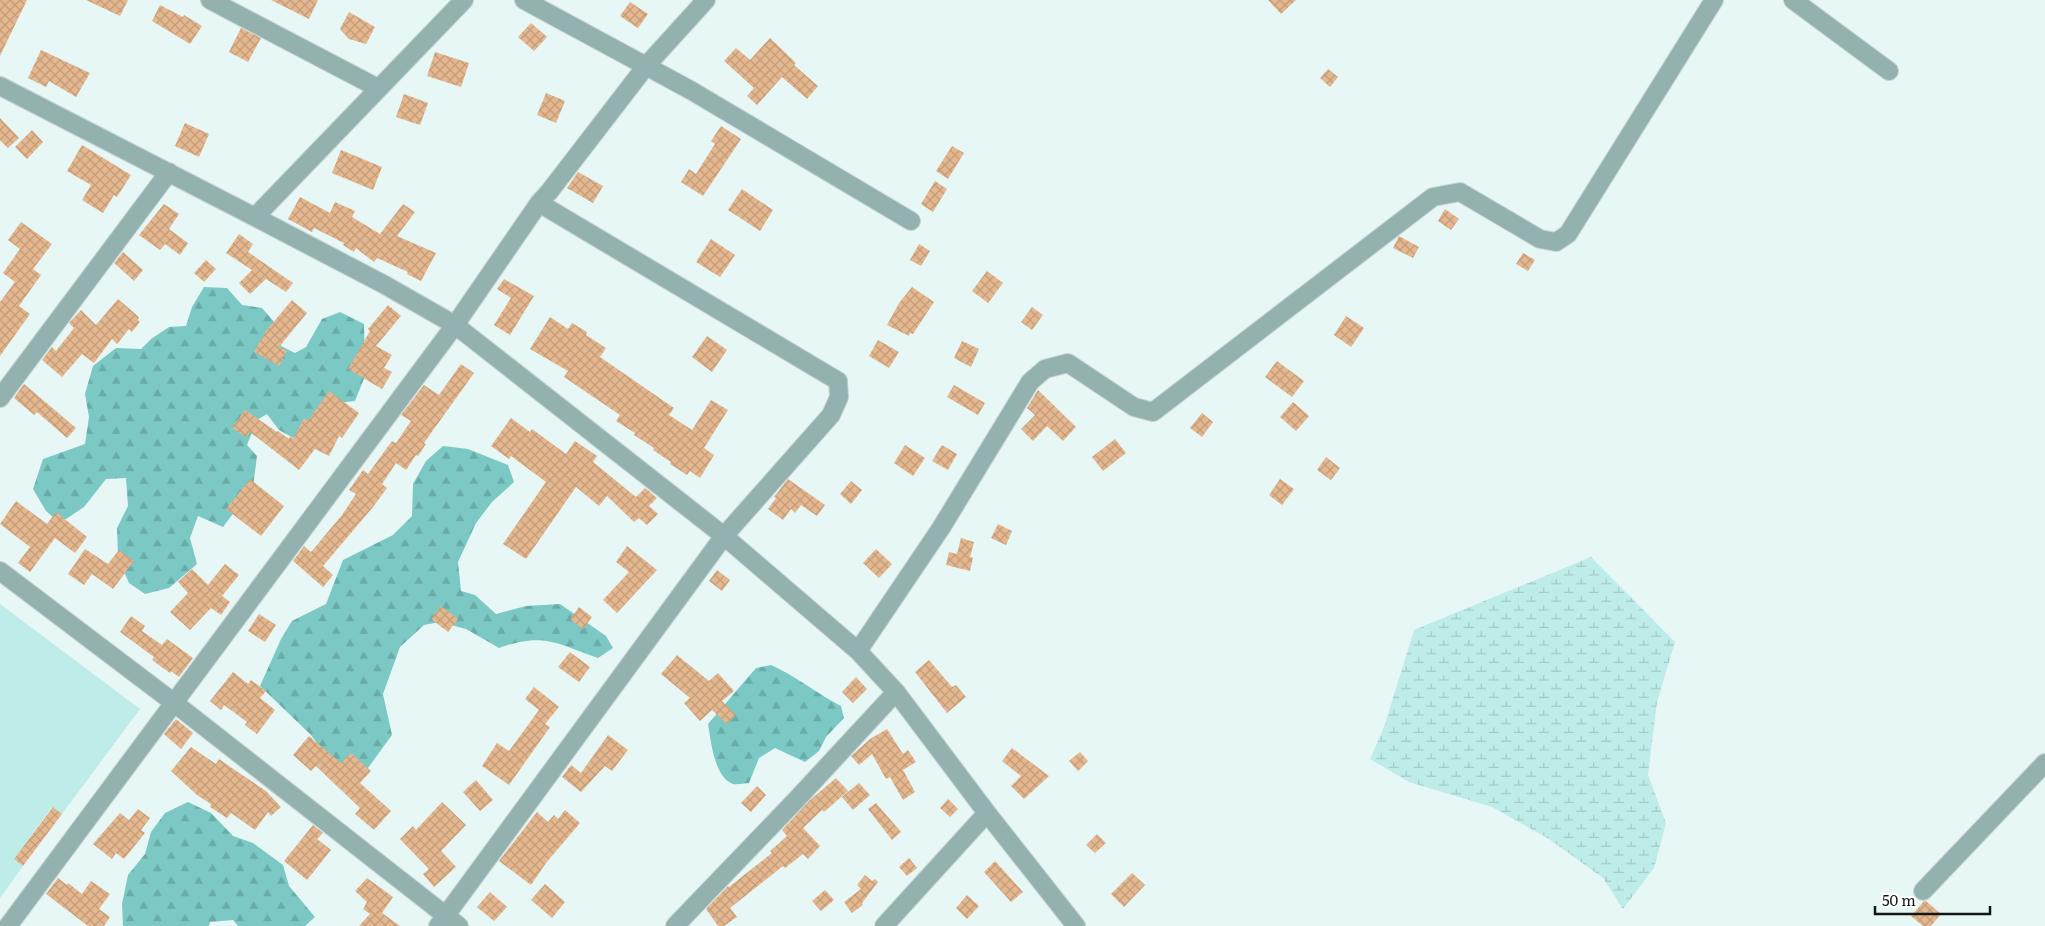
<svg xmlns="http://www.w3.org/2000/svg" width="2045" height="926" font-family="Literata,serif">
<defs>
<pattern id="forest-firs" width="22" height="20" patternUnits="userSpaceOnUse" patternTransform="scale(1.25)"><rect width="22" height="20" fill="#7bc8c4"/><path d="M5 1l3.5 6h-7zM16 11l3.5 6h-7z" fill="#69aba8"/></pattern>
<pattern id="wetland-marsh" width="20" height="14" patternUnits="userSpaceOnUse" patternTransform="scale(1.25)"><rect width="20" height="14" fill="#beece9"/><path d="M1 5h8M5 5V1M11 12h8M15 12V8" fill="none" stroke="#a2cac7"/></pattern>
<pattern id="building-cross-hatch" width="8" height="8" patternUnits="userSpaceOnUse" patternTransform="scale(1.25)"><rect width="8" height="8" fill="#e5b78e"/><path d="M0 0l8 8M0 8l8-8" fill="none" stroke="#c39d7a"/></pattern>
</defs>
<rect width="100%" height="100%" fill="#e7f7f6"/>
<path fill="url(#forest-firs)" d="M204,287L227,288L242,305L262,308L276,324L281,346L295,353L306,347L322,319L340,312L364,324L365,376L355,401L336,403L308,446L279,430L267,414L257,420L247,445L257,456L253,487L223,527L198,516L190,538L197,564L169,588L145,594L129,583L118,557L117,528L128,506L126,478L106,479L84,507L60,523L46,511L33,489L43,459L85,444L89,417L85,394L93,366L116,348L141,349L151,339L169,327L186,326L192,307Z
M443,446L468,449L508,465L514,482L492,502L476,523L458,562L461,591L475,595L496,614L526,606L560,604L606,636L613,648L598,658C556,643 543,632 499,648L466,629L440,622L424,625L400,647L383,694L392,735L365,772L338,769L310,734L260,686L281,639L292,621L326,604L343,560L393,535L412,516L413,484L426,461Z
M771,665C796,676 816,693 841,706L844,718L826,737L819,751L805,762L775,748L759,758L749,783C745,783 737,785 733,784C714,777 711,741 708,724L756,668Z
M188,802L211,813L233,836L253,843L283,865L289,886L315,917L305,926H238L233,920L210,922L209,926H123L122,904L128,875L145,854L151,832L165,813Z"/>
<path fill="url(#wetland-marsh)" d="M1591,557L1675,642L1657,702L1648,775L1666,823L1654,868L1623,909L1603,878L1549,839L1492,807L1409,782L1370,759L1384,727L1414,630Z"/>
<path fill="#beece9" d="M0,604L140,709L62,814L52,807L14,859L23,866L0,898Z"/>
<path fill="url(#building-cross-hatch)" d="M0,0H27L0,56Z
M86,0H128L120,16Z
M271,0H318L309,19Z
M1268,0H1296L1281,14Z
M630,2L648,14L638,28L620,16Z
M160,5L183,17L184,15L202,26L190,44L152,21Z
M349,12L375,27L366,44L349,39L340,29Z
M531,23L547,37L534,51L518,37Z
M241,28L261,38L248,62L229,52Z
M770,38L796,63L794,65L818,86L807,99L782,77L757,105L747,96L754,88L724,61L736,48L750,60Z
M41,50L90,73L76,97L49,81L46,87L28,78Z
M435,52L469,63L461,87L427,76Z
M1328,69L1338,77L1330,87L1320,78Z
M546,93L565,101L556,123L537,115Z
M404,94L428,103L420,125L396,117Z
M0,118L19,138L8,148L0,140Z
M185,123L209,134L199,157L175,146Z
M721,126L741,139L703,196L681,182L689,169L696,174L715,144L711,141Z
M32,130L43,142L27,159L15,147Z
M82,145L131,175L117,197L114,195L103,213L82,200L91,185L67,171Z
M952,146L964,153L948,179L936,171Z
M341,150L382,167L373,190L332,173Z
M578,172L603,186L593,203L567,188Z
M935,181L947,189L933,212L921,204Z
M742,189L773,210L760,231L728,210Z
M300,197L330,213L335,202L355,211L352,217L380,234L403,204L415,212L397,236L436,253L421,281L407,274L408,272L377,258L374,262L356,248L354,252L343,245L344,243L314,228L312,232L288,219Z
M164,204L179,214L169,229L188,243L180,255L165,244L160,250L139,235Z
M1445,209L1459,219L1451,230L1438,221Z
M21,222L52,244L33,269L41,275L19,306L30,314L0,356V302L15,282L3,273L20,249L8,240Z
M239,234L253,244L248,252L293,283L286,292L266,279L250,294L239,283L252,270L226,253Z
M1399,236L1419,247L1413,258L1393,248Z
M711,239L735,255L720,277L696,262Z
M919,244L930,251L921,266L910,260Z
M123,252L143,270L134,281L114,263Z
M1523,253L1535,260L1528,271L1516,264Z
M206,260L216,269L204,282L194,273Z
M987,271L1003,283L988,303L972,291Z
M504,279L534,296L510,335L494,325L511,298L497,289Z
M912,287L934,302L913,334L910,333L909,336L887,325L899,303Z
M118,299L139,317L138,320L140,322L132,332L129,329L117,344L112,339L94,363L82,354L62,377L42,360L52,347L56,351L74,328L69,323L81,310L96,325Z
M292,300L307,313L279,347L287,351L279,366L254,352L266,331Z
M388,305L401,316L376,346L392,355L384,368L392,372L382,389L348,369L370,331L368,329Z
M1032,307L1043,315L1032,330L1021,322Z
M1346,316L1364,328L1351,347L1334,335Z
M550,317L568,329L572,323L587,332L586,335L606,348L600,357L674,408L669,415L692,430L711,400L728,410L704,448L714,455L700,478L690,471L687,475L670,464L671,462L653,450L654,448L634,435L635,433L616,421L620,415L564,377L568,371L530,349Z
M707,336L727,350L712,372L692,357Z
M878,340L899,352L889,368L869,356Z
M962,341L979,349L971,367L954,358Z
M1277,361L1304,381L1292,397L1265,377Z
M461,364L474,373L424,443L426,444L418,456L416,455L406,470L396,463L382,484L387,488L373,507L323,566L333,575L323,587L293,561L304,546L311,552L342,515L356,494L349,490L363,470L368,474L392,441L396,443L411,421L401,415L424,385L439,395Z
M24,384L76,428L67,438L37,412L34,415L14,398Z
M954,385L985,403L978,415L947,397Z
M1038,390L1076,427L1063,441L1047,426L1033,441L1021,429L1035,415L1027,408Z
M329,391L359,413L342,438L339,436L329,456L315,449L299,470L250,432L246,437L232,428L245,410L277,432L278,431L289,439L290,436L293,439L304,418L308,421Z
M1293,402L1309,416L1296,431L1280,417Z
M1202,413L1213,422L1202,437L1190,428Z
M511,418L530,432L532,429L566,454L575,441L597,456L593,462L636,497L645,488L649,491L657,498L649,506L658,514L647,525L639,518L634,522L607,496L599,506L576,487L526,559L503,544L546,482L511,456L509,459L491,446Z
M1115,439L1126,453L1103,471L1092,457Z
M905,445L925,458L913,476L894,463Z
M942,445L957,454L948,470L932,461Z
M1326,457L1340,468L1331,480L1317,470Z
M250,479L284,506L261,536L226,509Z
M788,479L825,505L817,516L801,505L795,513L791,509L783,520L768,509L776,498L774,497Z
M1280,479L1294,489L1282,505L1269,495Z
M851,481L862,490L851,504L840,494Z
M16,501L47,524L56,512L87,537L75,553L55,538L30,572L18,563L30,547L0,524Z
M998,524L1012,531L1006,545L991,538Z
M961,538L974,542L970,557L973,558L970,571L946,565L949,552L957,554Z
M627,546L657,570L617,613L603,600L629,572L616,562Z
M85,549L108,564L119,550L134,561L113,589L92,574L84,585L68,574Z
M876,549L892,564L879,578L863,563Z
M225,564L239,575L222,596L230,602L221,615L211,608L190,630L170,612L188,593L178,582L192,569L208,585Z
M717,570L730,580L722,591L709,581Z
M441,606L458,619L448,632L431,619Z
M579,607L592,617L583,629L570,619Z
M259,614L276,625L265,642L248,631Z
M131,616L145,626L142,631L162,645L167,639L193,658L179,677L171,671L170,673L152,660L154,657L120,632Z
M570,652L590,667L579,682L558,667Z
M677,655L709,681L718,673L734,691L722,701L736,715L727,724L712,710L700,721L684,703L690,698L661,674Z
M929,660L952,687L956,685L966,697L947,713L915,672Z
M233,672L248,684L251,680L266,691L260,698L275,710L257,734L245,725L247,722L224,705L221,710L210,701Z
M856,677L867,689L853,703L842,692Z
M534,687L559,707L545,724L550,727L509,785L482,766L497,743L509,751L539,710L525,699Z
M176,719L193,733L181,749L164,734Z
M887,729L903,754L908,750L916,762L903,770L915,792L903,800L890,777L886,779L872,754L859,765L851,756L870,739Z
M608,735L628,750L612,771L605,766L581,792L562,777L571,765L581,773Z
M309,736L341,763L351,753L371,771L360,783L391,811L374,830L355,814L360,808L316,766L311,771L293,755Z
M191,747L216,764L219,759L232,768L266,791L281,807L271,816L268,812L255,830L231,813L227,818L210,807L211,804L197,795L171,771Z
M1012,748L1049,776L1024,799L1011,786L1021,776L1002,761Z
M1080,752L1088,761L1078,771L1069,761Z
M836,778L848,791L824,812L822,810L803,828L820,846L808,859L803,854L785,868L783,866L730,908L737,917L724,926H718L706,909L728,886L729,887L772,853L770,851L787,836L782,830L810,800Z
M476,780L493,800L480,811L463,792Z
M859,783L870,795L853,810L842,797Z
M757,786L766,795L751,812L741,803Z
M948,799L958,809L950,817L940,808Z
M442,802L466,825L441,851L456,867L434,887L423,874L429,869L400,839L413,826L416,830Z
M876,803L901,832L892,840L868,809Z
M53,807L62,814L23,866L14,859Z
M138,809L150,818L141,830L145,833L124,859L116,853L112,859L93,844L120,813L129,820Z
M565,810L580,823L546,863L531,885L499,861L537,812L548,822L554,815L558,819Z
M313,825L323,833L317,839L331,850L307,880L284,861Z
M1097,834L1106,843L1095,853L1086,845Z
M909,858L917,868L907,876L899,867Z
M995,861L1023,892L1011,902L984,872Z
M1132,873L1145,885L1124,907L1111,894Z
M865,875L872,881L875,879L878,882L862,903L863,905L852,913L844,902L861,889L857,885Z
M58,878L67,885L68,883L82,894L91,881L110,894L99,909L110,917L104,926H88L46,894Z
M367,878L393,897L382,913L400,926H359L370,914L363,909L367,902L355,891Z
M545,884L565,902L552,918L531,900Z
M825,890L834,900L821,911L812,901Z
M490,892L507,907L494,921L477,907Z
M967,895L979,906L967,919L956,908Z
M1924,901H1926L1941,914L1931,926H1923L1911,916Z"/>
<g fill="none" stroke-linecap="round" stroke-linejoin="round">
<g stroke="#c5d3d2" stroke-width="20">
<path id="minor" d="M210,0L378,88
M706,0L646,66L692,91L911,221
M1793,0L1889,71
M0,86L255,217L385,285L455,325L724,536L858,651L896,692L987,813L1076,926
M255,217L464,0
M0,398L169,172
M0,571L173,702L459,926
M858,651L941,528L1030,382L1045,369L1068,363L1134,407L1153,412L1433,197L1460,192L1540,239L1556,242L1568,234L1714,0
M1923,891L2045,763
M8,926L455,325L539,203L549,192L646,66L524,0
M438,926L724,536L831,415L839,397L838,381L539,203
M675,926L797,799L896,692
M884,926L987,813"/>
</g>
<use href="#minor" stroke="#92b1af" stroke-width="18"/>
</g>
<path d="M1875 906v8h115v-8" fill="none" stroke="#111716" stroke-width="2.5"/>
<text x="1882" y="906" font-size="15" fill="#111716" stroke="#ffffff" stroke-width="4" paint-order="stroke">50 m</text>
</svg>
